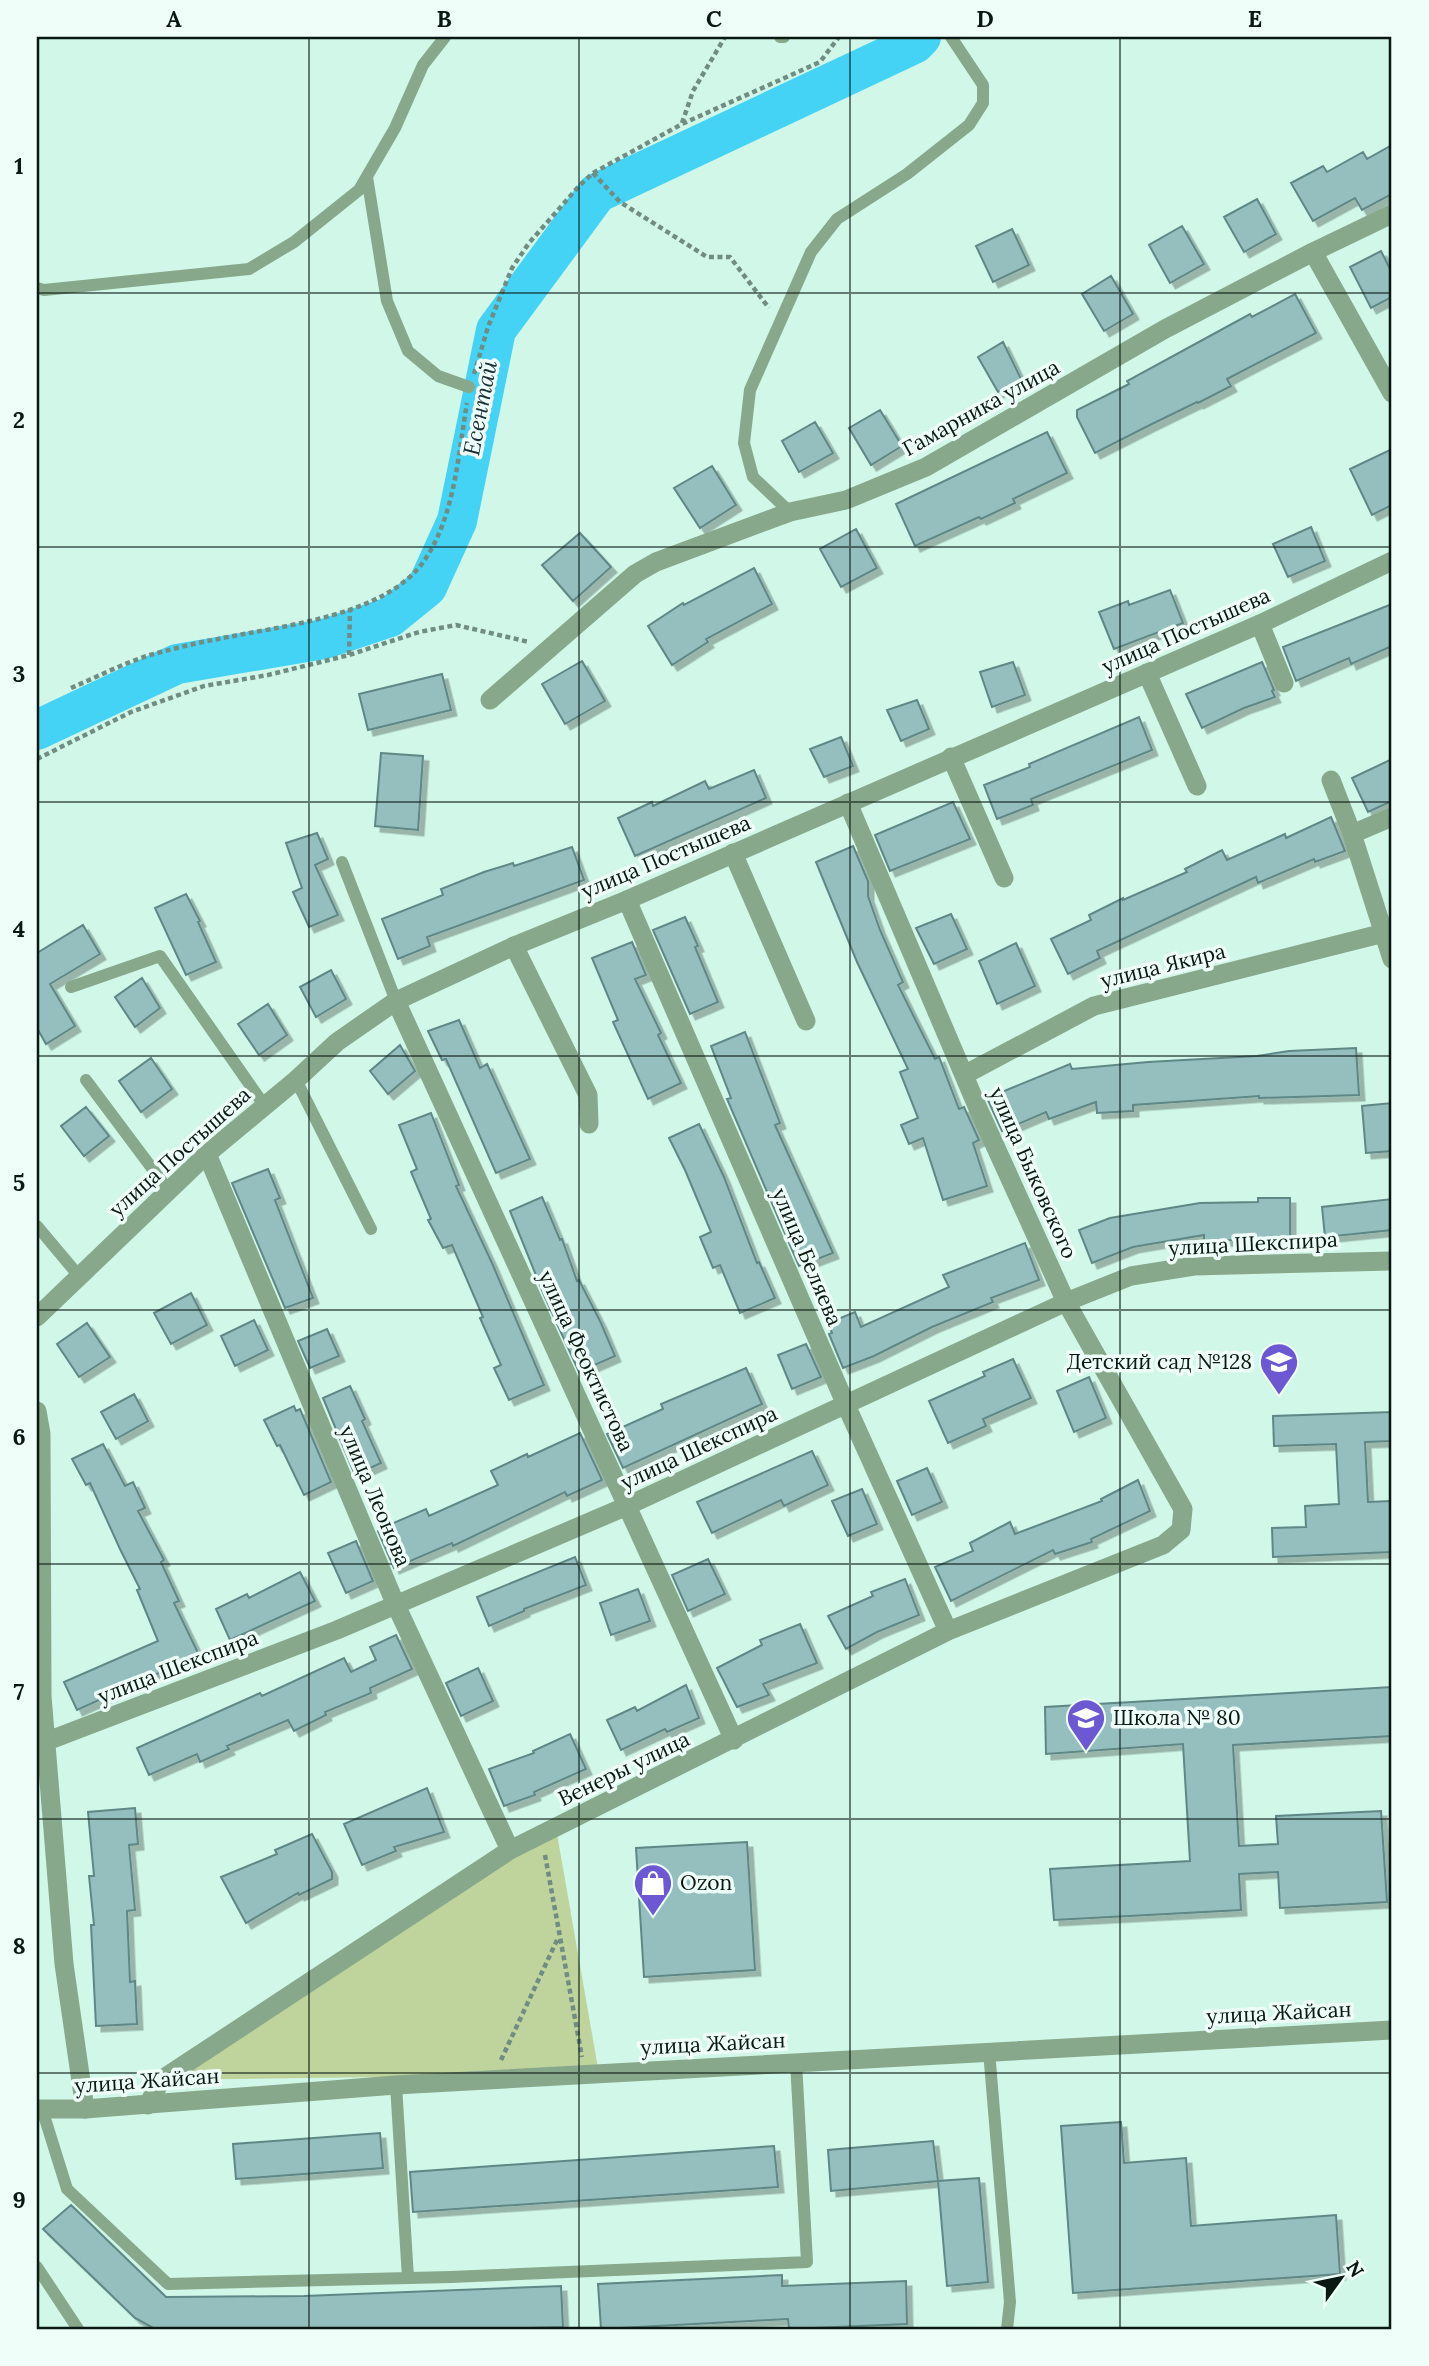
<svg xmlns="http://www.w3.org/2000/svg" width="1429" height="2366" font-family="Lora,serif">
<defs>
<filter id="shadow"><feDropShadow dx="5.5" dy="5.5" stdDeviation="0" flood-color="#0004"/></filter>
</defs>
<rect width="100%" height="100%" fill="#d0f7e8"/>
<path fill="#bfd49d" d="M556,1828L599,2074L161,2080Z"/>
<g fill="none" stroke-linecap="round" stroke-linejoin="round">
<path stroke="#45d3f5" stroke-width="40" d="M37,730L177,664L324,639L390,617L427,587L457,521L496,330L597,193L914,44L921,37"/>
</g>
<path fill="#95bfbe" stroke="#5f8786" stroke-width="2" filter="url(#shadow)" d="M1392,145V194L1362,210L1355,198L1313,221L1291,183L1323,166L1327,172L1363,152L1367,159Z
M1257,199L1276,234L1244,252L1224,217Z
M1182,226L1204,264L1170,283L1149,245Z
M1012,229L1029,265L993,282L976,246Z
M1381,251L1392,273V297L1371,308L1350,267Z
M1111,276L1133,314L1104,331L1082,294Z
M1295,294L1316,333L1227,379L1231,386L1198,403L1197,402L1150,425L1095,453L1077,417V410L1129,384L1127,381L1219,331L1250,314L1252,317Z
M1003,342L1021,379L998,392L978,357Z
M880,410L902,446L871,465L849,428Z
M815,422L833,453L799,472L782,441Z
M1047,432L1067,473L1013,499L1015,503L981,519L979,517L915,546L896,504Z
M1392,449V505L1372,515L1350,469Z
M712,466L736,505L700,528L674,488Z
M1311,527L1325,561L1288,577L1273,544Z
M856,529L877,568L841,587L820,549Z
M580,533L611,567L573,601L542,565Z
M754,568L772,604L706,639L708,642L672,665L648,626L683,603L684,605Z
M1170,590L1183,623L1114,649L1099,612L1128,601L1129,605Z
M1392,604V646L1351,664L1349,658L1296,681L1283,647Z
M582,661L605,701L565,724L542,684Z
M1013,662L1025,695L992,707L980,672Z
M1262,662L1274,690L1272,691L1275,697L1244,708L1202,728L1186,694Z
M442,674L451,710L368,730L359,694Z
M917,700L929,729L901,741L887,710Z
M1139,717L1152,750L1031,799L1033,805L997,819L984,785L1030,767L1029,764Z
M841,737L853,766L824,777L810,749Z
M381,753L423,756L418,830L375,826Z
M1392,759V801L1368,812L1352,778Z
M754,770L766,798L635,856L618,818L652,802L653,806L705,781L709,789Z
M953,802L970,839L890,871L875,835Z
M1331,817L1345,851L1315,862L1314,859L1258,883L1256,877L1097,951L1100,958L1068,974L1051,939L1091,920L1089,915L1123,898V900L1187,872L1185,869L1222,850L1227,860L1285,834L1286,838Z
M317,833L328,859L315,865L338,915L309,927L293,892L302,888L286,843Z
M853,846L868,881V896L880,930L903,982L898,985L935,1059L939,1057L959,1109L964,1107L979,1140L973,1143L987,1186L943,1200L923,1138L909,1144L901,1125L918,1118L900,1072L908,1069L857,962L816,862Z
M572,847L584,880L427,937L430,946L398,959L382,919L443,895L441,889L484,872L513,863L514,866Z
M186,894L200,921L198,922L216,962L186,975L155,908Z
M951,914L967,949L934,964L916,928Z
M685,917L698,946L695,947L718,1002L690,1014L653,930Z
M83,925L100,954L50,984L75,1026L46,1044L37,1028V953Z
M632,942L646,975L635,979L661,1033L658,1035L681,1083L648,1099L613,1022L618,1020L592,958Z
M1016,943L1035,986L997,1004L979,961Z
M331,970L346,999L316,1017L300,987Z
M142,978L160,1008L135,1027L115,997Z
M268,1004L287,1035L259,1055L238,1024Z
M459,1020L480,1068L487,1064L530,1159L496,1173L446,1059L442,1060L428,1031Z
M745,1032L780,1123L775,1125L833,1253L799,1266L727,1099L731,1098L711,1046Z
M400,1045L415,1071L388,1094L370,1071Z
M1356,1048L1359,1095L1259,1098V1096L1190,1101L1133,1105V1111L1097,1113L1096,1102L1049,1119L1046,1112L1002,1131L987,1098L1070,1064L1072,1069L1148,1062L1257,1056L1289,1051Z
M151,1058L172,1089L141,1112L119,1081Z
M1392,1103V1151L1366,1153L1362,1106Z
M86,1107L109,1136L84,1156L61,1126Z
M431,1113L459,1185L456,1186L492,1263L544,1385L509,1400L494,1368L501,1365L480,1318L483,1317L452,1245L443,1248L428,1220L431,1219L411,1172L417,1169L399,1125Z
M699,1124L724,1177L757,1263L759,1262L775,1298L740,1313L720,1265L713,1268L700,1237L711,1232L685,1170L669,1138Z
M268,1169L280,1198L275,1200L313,1298L285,1308L232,1183Z
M542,1197L560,1240L562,1239L577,1281L579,1280L601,1323L615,1356L579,1372L544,1295L510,1211Z
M1258,1198H1290V1238L1204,1241V1235L1133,1247L1092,1263L1079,1230L1110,1218L1200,1203L1258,1202Z
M1392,1199V1230L1325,1237L1322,1207Z
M1025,1243L1039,1280L991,1298L993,1302L932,1327L874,1356L843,1368L829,1334L832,1333L828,1323L855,1312L861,1327L949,1287L943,1275Z
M191,1293L207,1325L171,1344L154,1313Z
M254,1320L268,1350L235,1366L221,1336Z
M87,1323L110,1357L79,1377L57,1344Z
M327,1329L339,1356L310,1368L298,1341Z
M806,1344L821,1377L792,1389L778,1355Z
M1013,1359L1031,1398L983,1419L986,1426L948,1443L929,1401L985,1376L983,1372Z
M746,1368L762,1404L623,1468L607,1434L663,1409L661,1404Z
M1089,1377L1106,1418L1074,1432L1057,1391Z
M350,1386L365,1419L362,1421L381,1463L355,1475L323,1398Z
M134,1394L148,1421L116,1439L101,1412Z
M294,1406L296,1411L300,1409L331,1482L304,1495L280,1445L277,1446L264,1420Z
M1392,1412V1441L1365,1442L1368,1502L1390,1501L1392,1552L1273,1557L1272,1528L1306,1527L1305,1506L1339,1504L1336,1444L1274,1446L1273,1416Z
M580,1433L602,1480L567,1496L565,1492L453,1546L452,1543L394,1568L378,1531L382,1528L426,1509L429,1516L498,1485L491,1471L527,1454L528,1457Z
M103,1444L125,1486L133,1482L145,1508L138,1511L164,1560L161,1562L179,1601L174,1603L199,1655L77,1710L64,1682L158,1641L137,1590L140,1589L120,1549L90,1483L86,1485L72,1459Z
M812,1451L828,1485L784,1506L781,1500L712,1533L697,1502Z
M927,1468L942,1502L912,1515L897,1481Z
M1138,1480L1150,1511L1091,1539L1092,1542L1055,1554L1053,1550L951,1601L935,1567L973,1551L970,1543L1010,1522L1015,1534L1102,1501L1101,1499Z
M862,1489L877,1524L848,1536L832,1501Z
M356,1541L373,1581L346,1593L328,1553Z
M575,1557L586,1585L524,1609V1611L489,1626L477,1597Z
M708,1559L725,1594L688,1611L672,1575Z
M300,1572L315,1601L230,1640L216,1609L247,1594L249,1598Z
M905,1579L919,1615L877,1632L846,1649L828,1616L873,1596L871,1592Z
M638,1589L650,1621L611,1635L600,1603Z
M800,1624L817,1663L763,1684L769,1695L737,1707L717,1668L762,1645L760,1640Z
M396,1635L412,1669L370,1688L371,1693L325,1712L326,1715L294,1731L288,1720L227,1746L229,1749L200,1762L197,1754L149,1775L137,1748L260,1693L262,1696L344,1658L351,1672L376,1660L370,1647Z
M478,1668L493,1701L461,1716L446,1683Z
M686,1685L699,1718L667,1732L665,1729L621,1750L607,1720L635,1707L637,1711Z
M1392,1687V1736L1233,1745L1239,1846L1278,1844L1276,1816L1381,1811L1387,1902L1280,1908L1278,1872L1239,1874L1241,1910L1054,1920L1050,1869L1190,1861L1183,1744L1046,1754L1045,1707Z
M570,1734L586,1769L534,1792L535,1795L504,1806L489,1769L534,1753L533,1751Z
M427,1788L444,1832L394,1847L396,1851L362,1865L344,1824Z
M135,1808L138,1844L129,1845L135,1910L127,1911L130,1982L135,1981L137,2024L96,2026L91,1925H94L89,1876H94L88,1812Z
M312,1834L332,1872V1879L299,1895L298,1893L246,1923L221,1877L277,1854L275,1850Z
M747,1842L755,1970L644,1977L636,1848Z
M1121,2122L1124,2163L1186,2158L1191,2226L1336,2215L1340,2274L1073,2293L1061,2126Z
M380,2133L383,2168L236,2179L233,2144Z
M933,2141L938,2181L831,2191L828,2150Z
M774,2146L778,2187L413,2212L410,2172Z
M979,2178L988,2282L947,2286L938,2181Z
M71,2205L166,2297L304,2296L561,2286L563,2327L493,2329H155L135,2318L43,2229Z
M782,2275V2286L906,2281L907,2324L789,2329L788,2319L601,2329L598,2284Z"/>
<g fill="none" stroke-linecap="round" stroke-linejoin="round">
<path stroke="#718c82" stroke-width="4.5" stroke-dasharray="5 3.5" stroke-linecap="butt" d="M682,123L693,91L725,37
M593,173L620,202L707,257H730L769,308
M474,374L488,327L512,268L529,243L579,186L593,173L682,124L820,62L839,37
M349,655L350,609
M71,688C97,677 124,663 150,655C172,649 196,643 218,639C279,626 385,617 424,561C455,516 458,455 467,403
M37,759L131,712L204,686L268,675L349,655L419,632L456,625L529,642
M545,1855L582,2057
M501,2060L558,1938"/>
<path stroke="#87a88a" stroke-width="12" d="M780,37H784
M367,177L387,301L408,351L438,376L469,387
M37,288L44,290L249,269L294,242L359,190L395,128L423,65L445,37
M790,512L753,477L744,443L750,390L811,252L837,219L907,174L969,125L983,103V85L951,37
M342,862L396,1001
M71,987L160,956L264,1105
M86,1080L169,1191
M296,1080L371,1229
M37,1226L79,1276
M989,2051L1010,2302L1007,2329
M396,2085L408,2278
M42,2109L67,2189L168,2284L451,2277L807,2262L796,2062
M37,2267L78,2329"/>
<path stroke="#87a88a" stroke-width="19" d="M1313,252L1392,393
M1260,624L1284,683
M1147,673L1197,786
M490,700L635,574L656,562L790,512L846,500L926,467L1165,329L1313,252L1392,214
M951,757L1004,878
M1331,780L1352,834
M1392,817L1352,834L1392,959
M733,853L806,1021
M627,900L846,1405L948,1631
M514,946L588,1095L589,1124
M396,1001L734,1740
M964,1075L1094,1006L1392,931
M207,1154L395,1603L510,1850
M37,1411L41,1434L42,1696L64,1964L85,2109
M37,1745L337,1630L627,1506L1066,1302L1131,1276L1194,1266L1392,1261
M148,2105L161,2080L510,1850L948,1631L1163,1545L1181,1530L1183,1509L1066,1302L977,1106L848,803"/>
<path stroke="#87a88a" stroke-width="19" d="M37,1317L207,1154L296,1080L337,1042L396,1001L514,946L627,900L1260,624L1392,561
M37,2109H85L396,2085L1392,2030"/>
</g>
<path fill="none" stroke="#091813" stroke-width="2" stroke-opacity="0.55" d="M309,37V2329M579,37V2329M850,37V2329M1120,37V2329M37,293H1392M37,547H1392M37,802H1392M37,1056H1392M37,1310H1392M37,1564H1392M37,1819H1392M37,2073H1392"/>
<defs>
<g id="school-pin" transform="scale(2.0125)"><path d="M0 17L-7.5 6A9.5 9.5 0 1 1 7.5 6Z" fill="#6c58d2" stroke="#effef8"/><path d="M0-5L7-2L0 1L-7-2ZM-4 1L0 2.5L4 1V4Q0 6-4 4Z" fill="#fff"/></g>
<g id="shop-pin" transform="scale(2.0125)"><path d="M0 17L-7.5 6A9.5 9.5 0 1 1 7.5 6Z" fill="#6c58d2" stroke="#effef8"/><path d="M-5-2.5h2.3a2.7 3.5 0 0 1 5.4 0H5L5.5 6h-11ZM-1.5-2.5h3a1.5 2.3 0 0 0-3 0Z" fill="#fff"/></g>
</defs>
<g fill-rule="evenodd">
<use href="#school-pin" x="1279" y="1362"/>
<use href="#school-pin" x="1086" y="1718"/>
<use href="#shop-pin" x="653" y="1883"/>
</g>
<g text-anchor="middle" stroke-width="7" stroke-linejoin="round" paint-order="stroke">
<g font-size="21" fill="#091813" stroke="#effef8">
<text transform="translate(981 408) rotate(-29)" y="7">Гамарника улица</text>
<text transform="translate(1186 631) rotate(-24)" y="7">улица Постышева</text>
<text transform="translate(666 857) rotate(-23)" y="7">улица Постышева</text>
<text transform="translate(1163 966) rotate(-14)" y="7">улица Якира</text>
<text transform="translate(180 1152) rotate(-42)" y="7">улица Постышева</text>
<text transform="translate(1033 1173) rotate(66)" y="7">улица Быковского</text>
<text transform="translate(1253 1244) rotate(-3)" y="7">улица Шекспира</text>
<text transform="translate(807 1257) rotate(67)" y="7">улица Беляева</text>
<text transform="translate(586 1361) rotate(65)" y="7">улица Феоктистова</text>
<text transform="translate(699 1448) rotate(-25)" y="7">улица Шекспира</text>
<text transform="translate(375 1496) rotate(67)" y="7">улица Леонова</text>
<text transform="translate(178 1667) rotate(-21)" y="7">улица Шекспира</text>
<text transform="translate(624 1769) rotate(-26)" y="7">Венеры улица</text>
<text transform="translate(1279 2013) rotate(-3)" y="7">улица Жайсан</text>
<text transform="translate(713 2044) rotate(-3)" y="7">улица Жайсан</text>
<text transform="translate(147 2081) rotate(-4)" y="7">улица Жайсан</text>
</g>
<g font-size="21" fill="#091813" stroke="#effef8" text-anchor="start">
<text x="1252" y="1369" text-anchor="end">Детский сад №128</text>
<text x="1113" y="1725">Школа № 80</text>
<text x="680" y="1890">Ozon</text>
</g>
<g font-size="23" font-style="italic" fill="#172e34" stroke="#effef8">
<text transform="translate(480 408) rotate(-79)" y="8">Есентай</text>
</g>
</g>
<rect width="1429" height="2366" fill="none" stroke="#effef8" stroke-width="77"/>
<g transform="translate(1341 2278) rotate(57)" stroke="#effef8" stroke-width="5" paint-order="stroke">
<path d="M0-5L12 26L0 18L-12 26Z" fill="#091813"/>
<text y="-10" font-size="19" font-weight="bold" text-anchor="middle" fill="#091813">N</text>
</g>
<rect x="38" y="38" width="1352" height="2290" fill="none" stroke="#091813" stroke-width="2.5"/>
<g font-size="23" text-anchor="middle" font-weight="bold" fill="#091813">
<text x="174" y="27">A</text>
<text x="444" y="27">B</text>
<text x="714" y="27">C</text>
<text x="985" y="27">D</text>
<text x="1255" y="27">E</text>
<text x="19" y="174">1</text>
<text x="19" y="428">2</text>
<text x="19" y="682">3</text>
<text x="19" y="937">4</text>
<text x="19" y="1191">5</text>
<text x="19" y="1445">6</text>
<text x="19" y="1700">7</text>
<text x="19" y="1954">8</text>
<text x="19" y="2208">9</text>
</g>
</svg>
